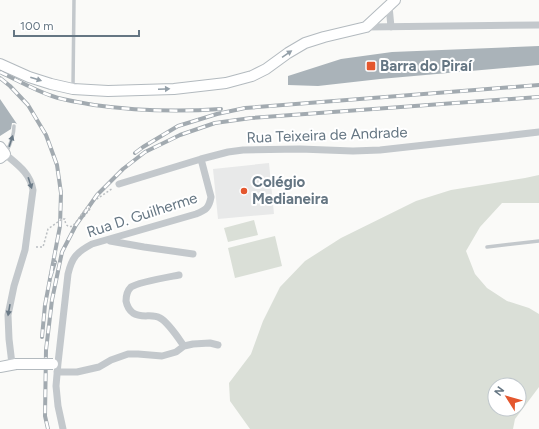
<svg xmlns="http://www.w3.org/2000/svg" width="539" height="429" font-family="Figtree,sans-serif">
<rect width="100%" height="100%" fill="#fafaf8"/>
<path fill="#e8e9e9" d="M269,163L274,214L218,219L213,169Z"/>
<path fill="#dadfd7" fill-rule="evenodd" d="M539,175V203H502L480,227L466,251L475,274L487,288L507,301L529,308L539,314V387L515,419L513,429H250L230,401L229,383L251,354L263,321L280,287L305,261L341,238L416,201L451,190L525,178ZM495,385H519V409H495Z
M254,220L258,235L228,242L224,228Z
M275,236L282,266L235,278L228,248Z"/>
<path fill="#aab3b9" d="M539,46V65L380,79L318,86L288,85V76L341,59L392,52Z
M0,99L17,124L15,123H12L11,129L0,136Z"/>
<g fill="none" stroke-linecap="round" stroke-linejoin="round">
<g stroke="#b3babf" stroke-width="12">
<path id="secondary" d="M0,64L29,77L51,84L73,89L108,91L174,89L226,83L252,76L266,69L288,53L305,43L324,37L366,27L395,0
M0,147L5,154L0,158
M0,367L16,364"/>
</g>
<path stroke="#bbbfc2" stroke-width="1.5" stroke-dasharray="2 2" stroke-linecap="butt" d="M90,209L83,218L82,217L94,201L113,188"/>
<path stroke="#c3c8cc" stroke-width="3.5" d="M73,88L74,0
M6,153C10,145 14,135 14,126
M487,247L539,241"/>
<path stroke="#c3c8cc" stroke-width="7" d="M389,6L391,27
M366,27L539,25
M5,154C18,165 30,173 33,190L25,250L14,286L8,315L9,339L12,364
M119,184L201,159L228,152L243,150L300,149L353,151L380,150L488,138L539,132
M110,241L144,247L193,254
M179,275C169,277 139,282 131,287C127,291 126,295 126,301C127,306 129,310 133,313C142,319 152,313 160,318C168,322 179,339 184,346
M57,372H77L99,367L111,360L128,354H138L162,356L176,352L184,346L193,344L210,343L218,345
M63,429L58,406L56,386L58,363L68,274C72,257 77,252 92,244L196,214C206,210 209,208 211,197L201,159"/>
<use href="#secondary" stroke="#fff" stroke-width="10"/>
<g stroke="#a2aab0" stroke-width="4">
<path id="rail" d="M0,72C17,80 34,90 52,96C66,101 80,102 94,105C137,111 178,112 221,109
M0,78L10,86L28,105L46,135L57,165L61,193L60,226L45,305L42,337
M135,153L143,147L178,126L217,114L245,108L539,85
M50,278L55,262
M48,429L45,416L46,350L52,300L62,252L76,225L97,195L123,169L145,152L180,135L215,123L251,118L539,97"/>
</g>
<use href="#rail" stroke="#fff" stroke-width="2.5" stroke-dasharray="8" stroke-linecap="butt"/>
<g stroke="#b3babf" stroke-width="12" stroke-linecap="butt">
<path id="secondary-bridge" d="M16,364H53"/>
</g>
<path stroke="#bbbfc2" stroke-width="1.5" stroke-dasharray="2 2" stroke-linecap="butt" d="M36,247H43L48,229L62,219H65C65,224 67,228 73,226L87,207L90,209"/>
<use href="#secondary-bridge" stroke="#fff" stroke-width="10"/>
</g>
<defs><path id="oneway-solid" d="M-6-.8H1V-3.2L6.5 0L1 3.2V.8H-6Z"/></defs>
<g fill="#939fa8">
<use href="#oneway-solid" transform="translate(287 54) rotate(-34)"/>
<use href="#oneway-solid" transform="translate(36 79) rotate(18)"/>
<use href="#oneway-solid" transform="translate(164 89) rotate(-2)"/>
</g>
<g fill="#6a7a87">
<use href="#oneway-solid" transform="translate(11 141) rotate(-72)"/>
<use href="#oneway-solid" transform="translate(30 183) rotate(72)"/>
<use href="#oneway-solid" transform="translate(9 310) rotate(100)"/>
</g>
<g fill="#e4572e" stroke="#fff" stroke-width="1.5">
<rect x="366" y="61" width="10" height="10" rx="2"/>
<circle cx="244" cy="191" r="4"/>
</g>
<g text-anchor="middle" stroke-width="4" stroke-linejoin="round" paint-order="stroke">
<g font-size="15" font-weight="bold" fill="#657683" stroke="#fff" text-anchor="start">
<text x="380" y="71">Barra do Piraí</text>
<text x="252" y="187">Colégio<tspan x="252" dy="17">Medianeira</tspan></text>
</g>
<g font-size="15" fill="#657683" stroke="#fff">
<text transform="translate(327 135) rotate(-2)" y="5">Rua Teixeira de Andrade</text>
<text transform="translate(142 215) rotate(-18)" y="5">Rua D. Guilherme</text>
</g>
</g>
<g transform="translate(507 397) rotate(307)"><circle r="19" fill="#ffffff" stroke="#c1c8cd"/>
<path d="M0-3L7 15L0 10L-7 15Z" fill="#e4572e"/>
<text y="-6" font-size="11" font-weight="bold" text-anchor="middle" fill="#657683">N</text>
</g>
<path d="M14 30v6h125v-6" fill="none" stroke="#657683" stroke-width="2"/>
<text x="20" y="30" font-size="12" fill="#657683" stroke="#ffffff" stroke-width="3" paint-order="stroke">100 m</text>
</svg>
